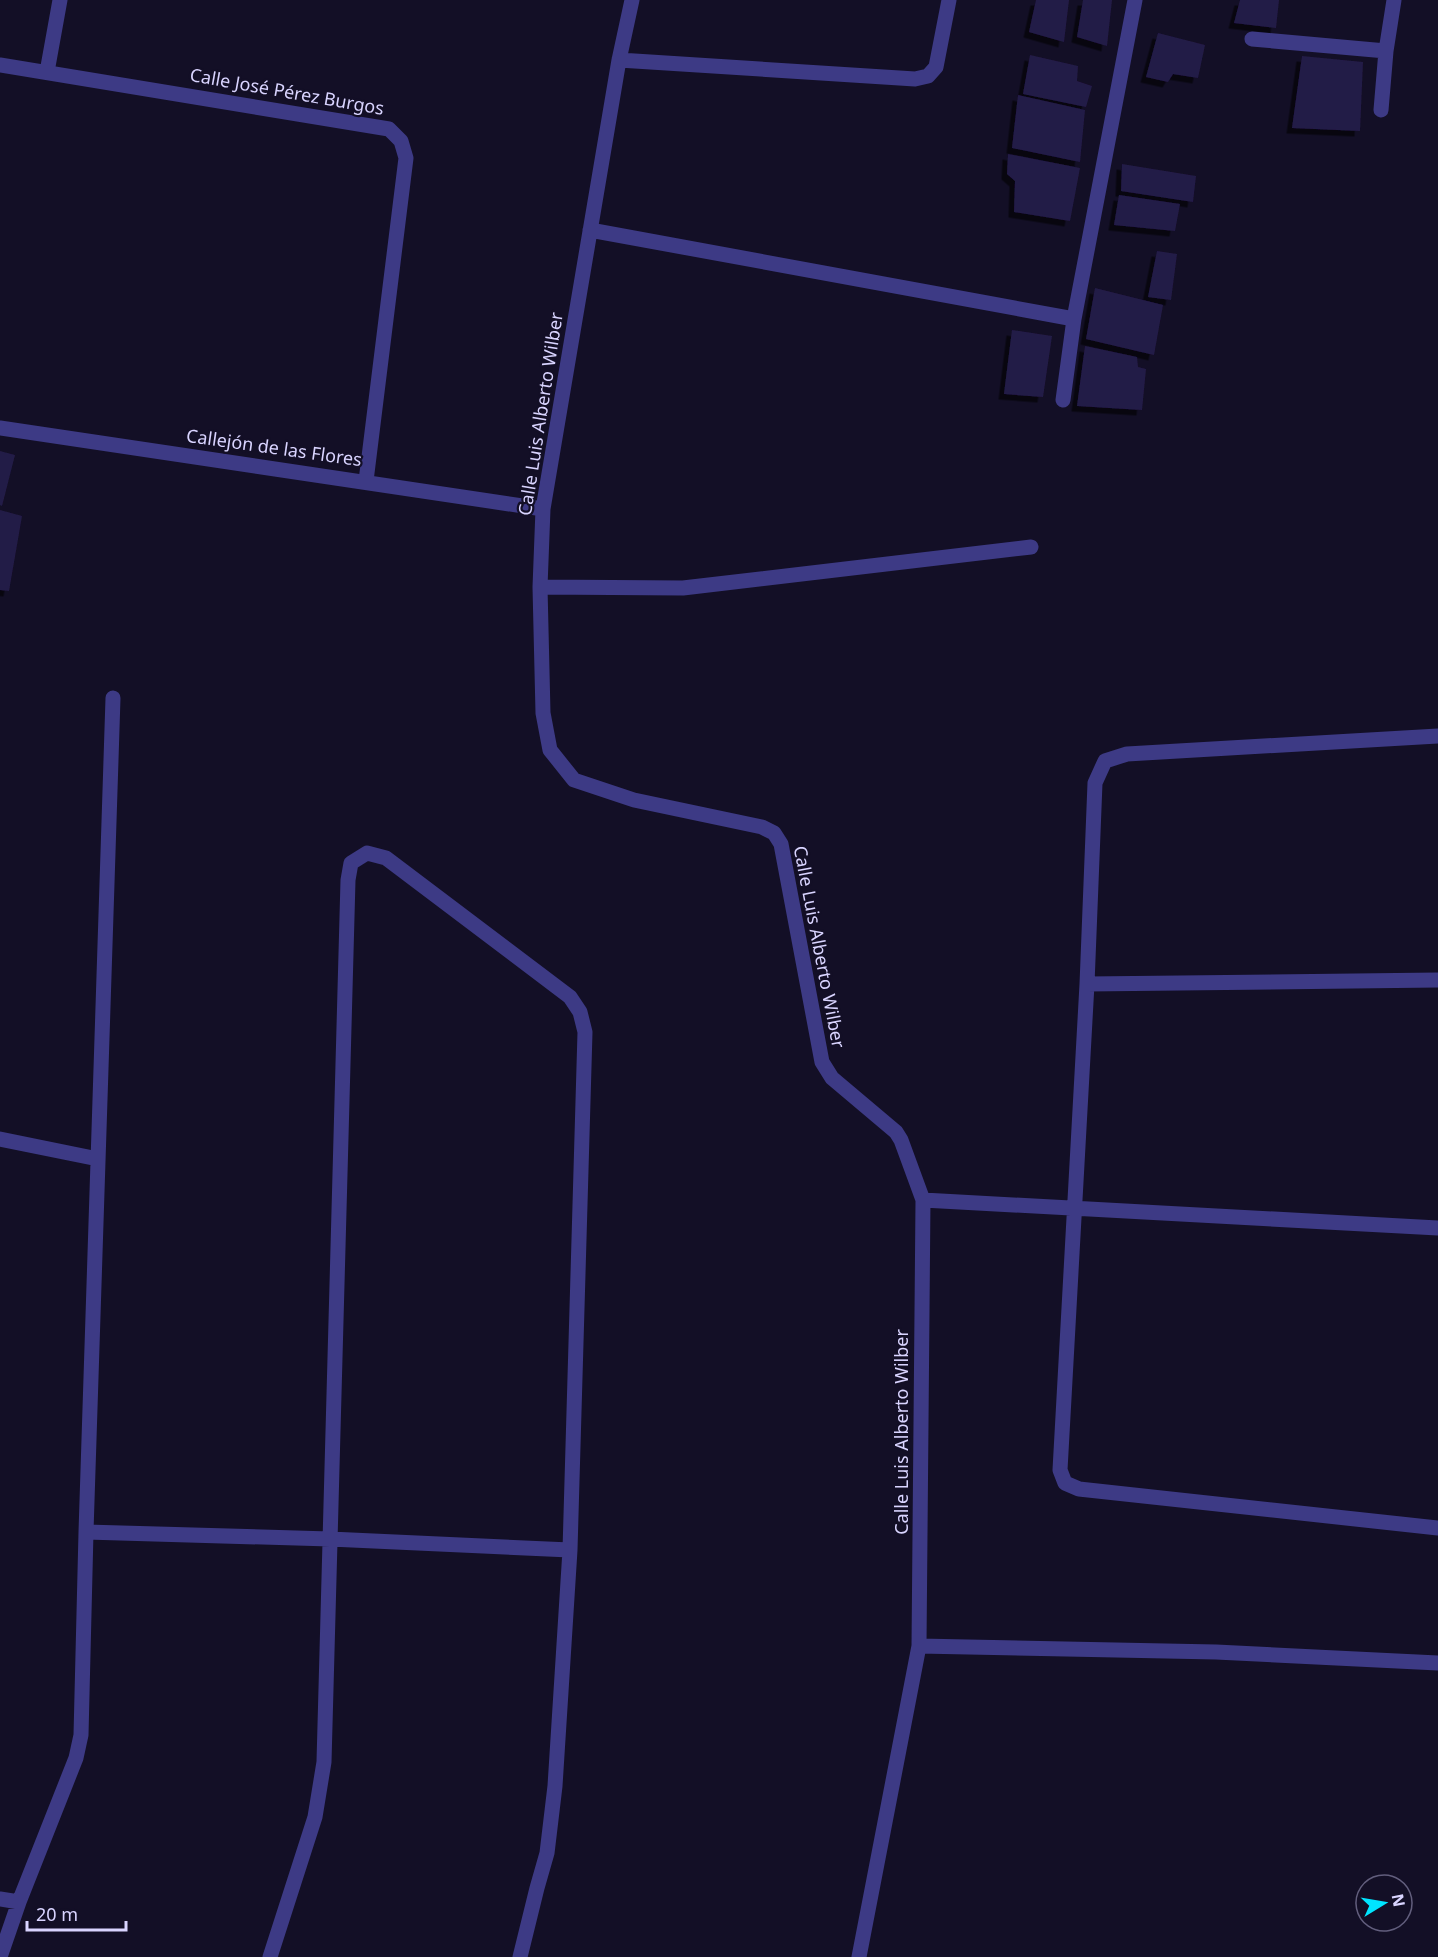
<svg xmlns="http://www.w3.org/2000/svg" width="1438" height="1957" font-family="'Noto Sans',sans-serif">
<defs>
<filter id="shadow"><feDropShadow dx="-5.5" dy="5.5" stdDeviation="0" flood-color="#0009"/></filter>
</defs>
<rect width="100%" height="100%" fill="#130f26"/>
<path fill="#241b47" filter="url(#shadow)" d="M1036,0H1069L1064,42L1029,32Z
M1083,0H1112L1107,46L1077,37Z
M1240,0H1279L1276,28L1234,23Z
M1158,33L1205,45L1198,78L1173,74L1168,82L1146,77Z
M1030,55L1078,66L1077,81L1092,86L1086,107L1023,94Z
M1302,56L1363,62L1360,131L1292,128Z
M1018,95L1085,110L1080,162L1012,148Z
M1008,154L1080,168L1070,221L1014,212L1015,181L1007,174Z
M1122,164L1196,176L1193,202L1121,191Z
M1119,195L1180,204L1175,231L1114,225Z
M1157,251L1177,254L1171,300L1148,297Z
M1095,288L1163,305L1154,355L1086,339Z
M1012,330L1052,336L1043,397L1004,394Z
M1085,346L1137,357L1138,367L1146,369L1142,410L1077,406Z
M0,451L15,455L2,506L0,505Z
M0,510L22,516L9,591L0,590Z"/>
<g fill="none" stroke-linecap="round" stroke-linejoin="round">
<path stroke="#3d3a85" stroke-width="15" d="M632,0L619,60L543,509L540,587L543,713L550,750L574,780L634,800L762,827L774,833L781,844L822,1062L832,1078L896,1132L901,1140L923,1200L919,1646L859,1957
M1252,39L1386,51
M619,60L915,79L928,76L936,67L949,0
M0,65L389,129L401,141L406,158L366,481
M47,72L60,0
M1381,110L1386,51L1394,0
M590,230L1074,319L1135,0
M1063,400L1074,319
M0,428L543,509
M540,587L683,588L1031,547
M1438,736L1127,754L1105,761L1095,783L1087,984L1060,1470L1065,1483L1079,1489L1438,1528
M1087,984L1438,980
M0,1139L98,1159
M923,1200L1438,1228
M86,1532L330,1539L570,1550
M919,1646L1216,1652L1438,1663
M0,1899L19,1902
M0,1957L19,1902L76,1758L81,1735L86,1532L113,698
M270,1957L315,1817L324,1762L348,880L351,863L367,853L386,858L570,997L580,1012L585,1032L570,1550L555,1786L547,1853L537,1888L520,1957"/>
</g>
<g text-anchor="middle" stroke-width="4.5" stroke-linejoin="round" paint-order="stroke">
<g font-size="18" fill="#d9d4ff" stroke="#130f26">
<text transform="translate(287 92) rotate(10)" y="6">Calle José Pérez Burgos</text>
<text transform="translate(541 414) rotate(-81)" y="6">Calle Luis Alberto Wilber</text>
<text transform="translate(274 448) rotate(8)" y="6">Callejón de las Flores</text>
<text transform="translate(819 947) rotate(79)" y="6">Calle Luis Alberto Wilber</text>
<text transform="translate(902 1432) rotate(-90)" y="6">Calle Luis Alberto Wilber</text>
</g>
</g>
<g transform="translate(1384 1903) rotate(79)"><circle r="28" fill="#130f26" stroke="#625e7d" stroke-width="1.5"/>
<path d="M0-4.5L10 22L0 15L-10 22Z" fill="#00e5ff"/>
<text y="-9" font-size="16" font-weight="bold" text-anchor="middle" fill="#d9d4ff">N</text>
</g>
<path d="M27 1921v9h99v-9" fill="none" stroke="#d9d4ff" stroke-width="3"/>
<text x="36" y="1921" font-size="18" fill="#d9d4ff" stroke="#130f26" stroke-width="4.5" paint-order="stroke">20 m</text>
</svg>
